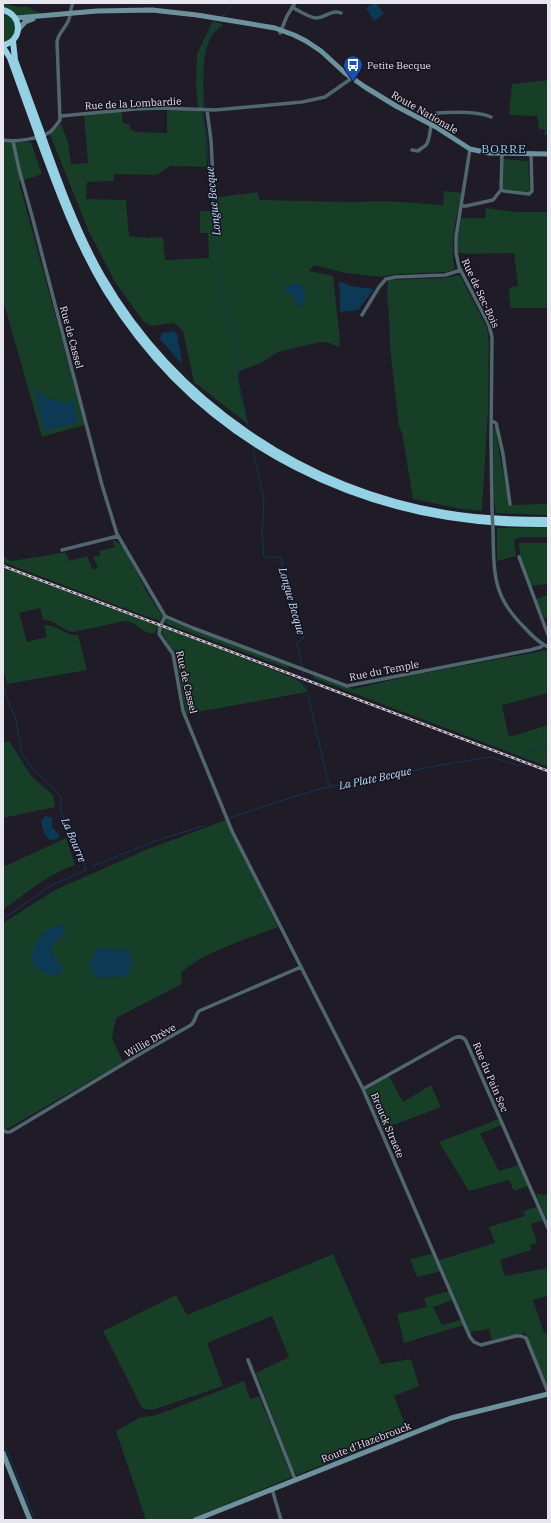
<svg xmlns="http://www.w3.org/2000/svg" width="551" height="1523" font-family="'IBM Plex Serif',serif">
<rect width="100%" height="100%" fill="#1f1b27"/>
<path fill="#173e26" d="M3,3L18,7H30L31,9L41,14L18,16L11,10L3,7Z
M3,13C19,19 21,36 3,42Z
M210,21L223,24C220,28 215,31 212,35C200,56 204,85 204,108H198L196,86L197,54L212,23Z
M548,80V135H544L545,130L539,129L537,116L509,115L512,84Z
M167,110H198L202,112L206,137L207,167L170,166L157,175L114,174V181L87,182L86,199L126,200L129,236L147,238L163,237L165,260L209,258L208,233H200V211H213L212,198L257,192L260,200L349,202L386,201L443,205L444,191L462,193C456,219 449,243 455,269L446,272L397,274L381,277L346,273L314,265L309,271L333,276L340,340L339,347L329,343L320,342L278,352L263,362L238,372L240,394L248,424L194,382L183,331L177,325L172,323L150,326L143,321L115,282L89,232L51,137L49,135L61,124L68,142L71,164L88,163L84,115L122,111V121L125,124H130V129L136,132L167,133Z
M3,142H31L42,174L19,182L85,425L42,437L3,300Z
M503,159L528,161L530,192L502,189Z
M547,198L548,199V308H510L509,288L518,286L514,253L471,254L458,253V238L461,218H485L486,208L516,212H547Z
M460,275L487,328L489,342L488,411L482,511L461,509L413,499L402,433L399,427L390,347L389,317L387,295L388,280L444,278Z
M495,428L509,505L548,504V515L496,513L494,502L493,430Z
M548,527V537H521L514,539L516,556L497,561V528Z
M112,539L120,544L126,552L148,594L162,616L160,621L126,609V607L123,608L3,562V556L10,561L18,560L61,553H66L69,561L87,556L93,570L98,568L93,557L100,556L99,551L115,547Z
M519,543H548V586L547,584L530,586L520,556Z
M3,567L158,626L155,633C141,635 138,622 125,621L73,632C63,631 54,619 43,620L40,608L19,613L27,642L47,637L44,625C57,624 65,636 78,635L87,670L7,684L3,667Z
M548,595V618H544L536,599Z
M167,619L287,665L289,669L167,624L165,621Z
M163,627L296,679L305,688L307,692L186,714L175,655L162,633L161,630Z
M548,650V693L502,705L509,737L545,726L548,723V767L313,678V675L342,686L353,689L418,674Z
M9,741L32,777L53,795L55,807L3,818V743Z
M226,820L278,927C250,938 202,952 181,973L182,984L116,1018L112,1038L123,1062L9,1128L4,1129L3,923L55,890L148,849Z
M66,838L75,865C48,874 26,893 3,910V867Z
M389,1076L403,1102L431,1085L441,1107L383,1129L366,1090Z
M499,1119L501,1125L480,1134L499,1171L518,1165L528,1186L514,1191L509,1180L469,1191L439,1142Z
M536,1194L548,1195V1223Z
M537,1207L543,1220L531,1224L537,1243L530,1245L531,1250L500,1260L505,1276L548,1268V1296L533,1300L544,1333L548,1332V1388L525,1333L492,1340L489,1329L470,1332L439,1260L495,1243L489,1227L525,1216L523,1211Z
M333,1254L381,1364L411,1359L419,1386L394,1396L408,1432L297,1475L293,1469L256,1373L289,1357L272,1316L207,1343L223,1386L152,1410L144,1409L141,1406L103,1331L176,1295L187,1315Z
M432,1254L441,1271L417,1277L410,1259Z
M450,1291L453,1300L433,1307L442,1325L461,1320L464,1325L404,1343L397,1314L427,1307L424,1298Z
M244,1381L250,1399L259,1396L292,1477L188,1520H146L116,1431L139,1418L156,1415L178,1407Z"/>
<path fill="#0c3a55" d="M374,3H376L384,14L374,21L366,8Z
M341,282L351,286L374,289L358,310L340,312V289L338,284Z
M299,283C305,287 307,299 304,305L297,306L294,297L284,290L285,285Z
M173,331L177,334L182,362L181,363L160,339L162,333Z
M34,388C38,390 39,392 42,395C47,399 58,400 65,403L72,399L78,422L44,431Z
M46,816L52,818V827L60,836L57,839L50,840C44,835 42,828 41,820Z
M64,923L65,933L59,938L51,949L57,962L64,969L56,976L50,975L34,967L31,955L43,932Z
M99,948L123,949L132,956L130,970L124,977H95L89,962Z"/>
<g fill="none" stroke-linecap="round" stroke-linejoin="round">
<path stroke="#0c3a55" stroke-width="1" d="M223,16L234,3
M202,107C201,77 195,43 221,22
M203,112L207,139L208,157L217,254L222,291
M222,296L235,334L237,347L238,380L248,426
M253,449L264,500L262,534L264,557H281L285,581L304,638L297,643L302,666L304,669
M303,674V672
M300,681V683L305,686L307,692
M3,683L5,693L16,720L22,754L34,770L54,789L61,797V811L64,819L73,833L86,869L84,871L52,885L3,919
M308,695L329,786
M525,758L529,751L548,747
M229,818L271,804L316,790L349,783L441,765L491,757L520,766L522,765
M93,866L155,841L206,825
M3,1441L35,1520"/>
<path stroke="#50676f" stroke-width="3.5" d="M292,7C299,11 308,17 316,18C325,18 332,9 341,13
M280,33L287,16L295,3
M207,110L211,140L213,178
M61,116L135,109L160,108L215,110L302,102L325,97L352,78
M3,140C15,142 39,139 50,132C54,129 57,124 60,120L57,42C58,33 66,28 69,19C71,13 70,9 73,3
M13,141L19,169L32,216L102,485L117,534L165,616
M470,149L456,237V253L459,267L489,325L492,337L491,438L492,510
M412,150L418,151C420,149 424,147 426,145C432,137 428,122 437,113C451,112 478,111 491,117
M502,153L501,190L504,191L529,194L532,191L531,153
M461,206H466L493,200L501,190
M362,315L379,287L386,279L396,277L445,275L461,270
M492,421L496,423L503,454L510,504
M493,530C494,572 492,596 524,627C531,635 538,642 548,647
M62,550L118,536
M519,557L548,635
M165,616L160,627L159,634L173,654L183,711L232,831L363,1089L470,1337L474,1342L481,1345L516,1336H521L526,1338L548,1392
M165,616L193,628L347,686L530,650L541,647L543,645
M363,1089L454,1038C459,1036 463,1036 466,1041L548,1228
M3,1130L6,1132H10L145,1051L191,1025C196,1021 195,1015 199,1011L301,967
M248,1360L295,1479
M272,1489L281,1520"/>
<path stroke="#6b929d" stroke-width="5" d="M16,18L97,11L152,10L197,15L275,28L294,35L306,41L321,51L345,73L365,87L396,106L436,127L470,149L489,153L548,154
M18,30L25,22L33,19
M3,1453L30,1520
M195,1520L451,1418L548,1394"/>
<path stroke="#93d1e3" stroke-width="6" d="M3,10C23,15 23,41 3,45
M13,41L15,60L41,131
M3,47L10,58L37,133
M43,137C60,185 77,232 102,276C175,402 303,489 445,513C479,519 514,520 548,520
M39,139C58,191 77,243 106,291C202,447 368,527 548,524"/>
<g stroke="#c8c5cf" stroke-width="2.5">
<path id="rail" d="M3,566L548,771"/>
</g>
<use href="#rail" stroke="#16121e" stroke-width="1" stroke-dasharray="3" stroke-linecap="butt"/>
<path stroke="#50676f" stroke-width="3.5" d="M492,510L493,530"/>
<path stroke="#93d1e3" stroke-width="6" d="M41,131L43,137
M37,133L39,139"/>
</g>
<defs>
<g id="bus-pin" transform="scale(1)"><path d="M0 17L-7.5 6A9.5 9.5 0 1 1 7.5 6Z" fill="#1a4fb4" stroke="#16121e"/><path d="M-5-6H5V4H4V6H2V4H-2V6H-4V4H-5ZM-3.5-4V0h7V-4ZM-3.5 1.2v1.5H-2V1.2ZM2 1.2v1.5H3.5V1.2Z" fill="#fff"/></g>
</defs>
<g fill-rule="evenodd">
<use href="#bus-pin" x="353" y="65"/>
</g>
<g text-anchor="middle" stroke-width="3" stroke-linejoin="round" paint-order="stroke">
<g font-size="10" fill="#e7e5ee" stroke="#16121e" text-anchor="start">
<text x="367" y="69">Petite Becque</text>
</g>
<g font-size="10" fill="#e7e5ee" stroke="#16121e">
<text transform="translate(133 103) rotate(-3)" y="4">Rue de la Lombardie</text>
<text transform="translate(425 112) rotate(30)" y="4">Route Nationale</text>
<text transform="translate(481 293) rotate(65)" y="4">Rue de Sec-Bois</text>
<text transform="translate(72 337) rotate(75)" y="4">Rue de Cassel</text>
<text transform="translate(384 670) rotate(-11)" y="4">Rue du Temple</text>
<text transform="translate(187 682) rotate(77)" y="4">Rue de Cassel</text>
<text transform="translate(150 1040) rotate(-30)" y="4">Willie Drève</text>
<text transform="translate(491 1077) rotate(67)" y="4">Rue du Pain Sec</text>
<text transform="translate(388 1125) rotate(67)" y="4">Brouck Straete</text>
<text transform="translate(366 1442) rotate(-21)" y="4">Route d'Hazebrouck</text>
</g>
<g font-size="11" font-style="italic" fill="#b9e1ff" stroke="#16121e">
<text transform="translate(213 201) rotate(-96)" y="4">Longue Becque</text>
<text transform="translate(292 601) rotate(74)" y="4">Longue Becque</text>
<text transform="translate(375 778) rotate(-12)" y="4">La Plate Becque</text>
<text transform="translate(74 840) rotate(67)" y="4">La Bourre</text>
</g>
<g font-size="12" letter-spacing="1" fill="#95d0f5" stroke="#16121e">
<text x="504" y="153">BORRE</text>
</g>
</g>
<rect width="551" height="1523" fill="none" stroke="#e7e5ee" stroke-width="8"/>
</svg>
